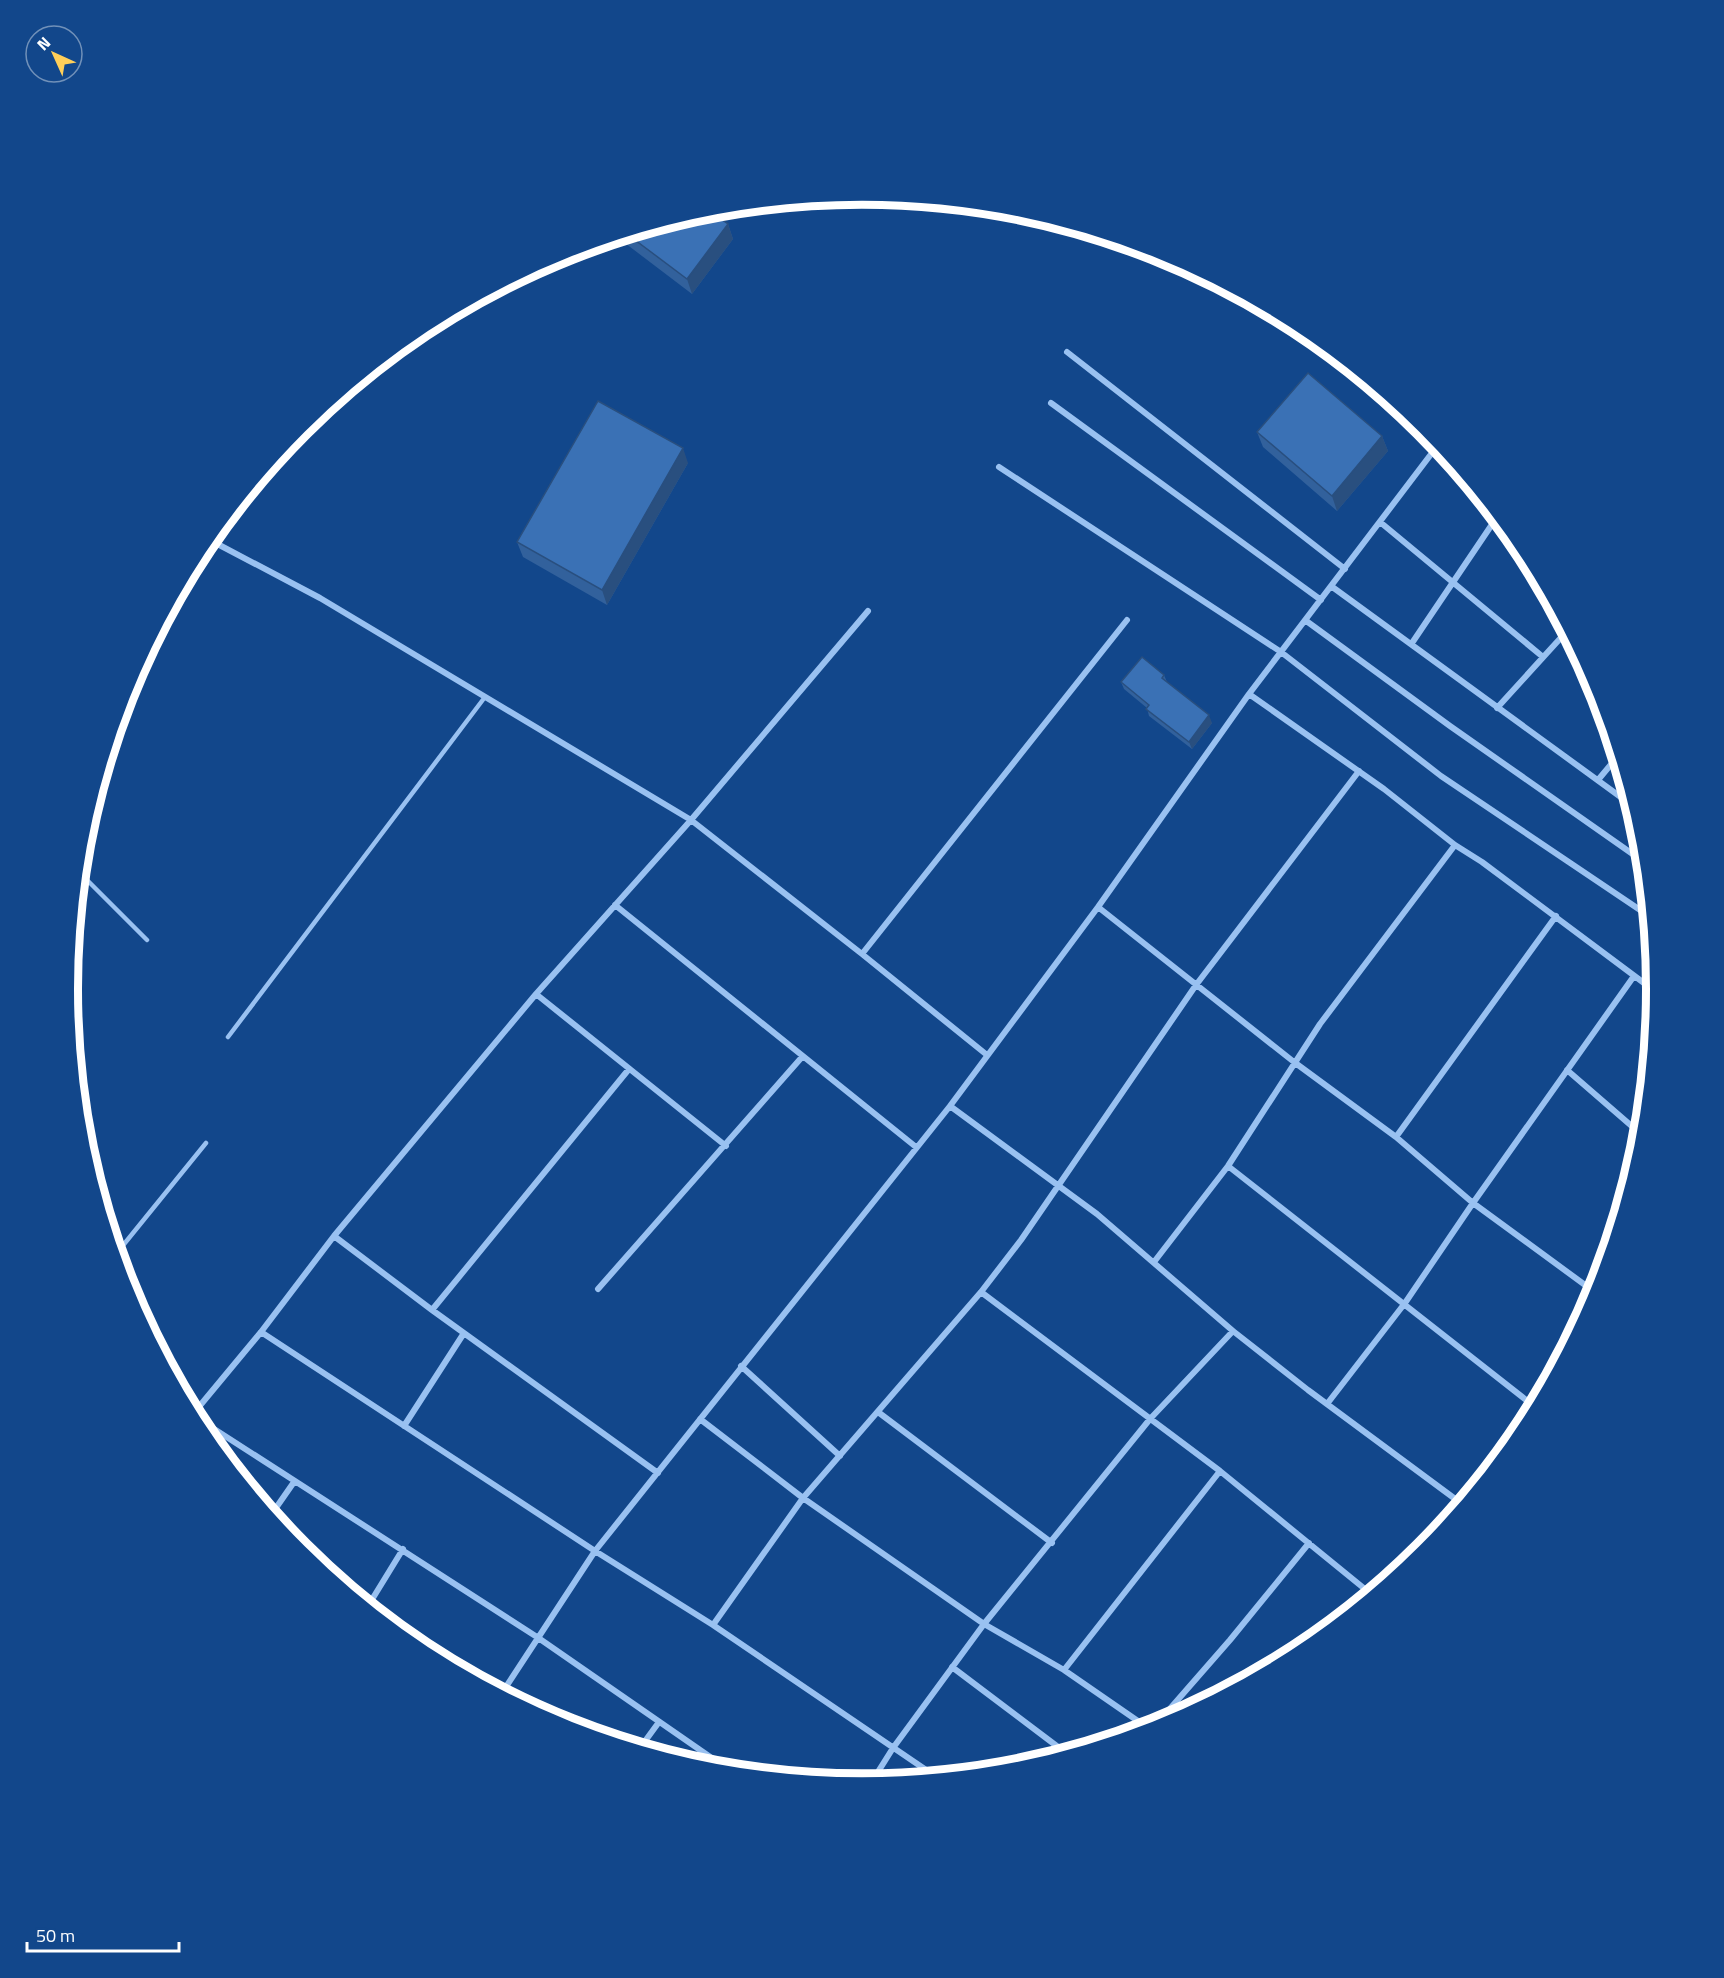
<svg xmlns="http://www.w3.org/2000/svg" width="1724" height="1978" font-family="'Titillium Web',sans-serif">
<rect width="100%" height="100%" fill="#12478b"/>
<g fill="none" stroke-linecap="round" stroke-linejoin="round">
<path stroke="#99c1f1" stroke-width="4.5" d="M79,872L147,940
M228,1037L485,697
M116,1254L206,1143"/>
<path stroke="#99c1f1" stroke-width="6" d="M1067,352L1345,569
M1051,403L1321,600
M999,467L1281,652L1441,776L1649,916
M1380,522L1543,657
M208,539L320,598L691,820L862,954L987,1055
M1331,586L1633,806
M1305,620L1450,726L1644,862
M1412,643L1497,517
M1249,694L1384,789L1455,845L1482,862L1656,992
M1497,708L1567,631
M1598,780L1618,756
M615,905L916,1147
M1098,907L1294,1062L1396,1137L1473,1203L1596,1293
M862,954L1127,620
M1567,1070L1642,1135
M950,1106L1097,1214L1233,1331L1308,1390L1462,1504
M1396,1137L1556,916
M726,1146L536,994L691,820L868,611
M1228,1166L1535,1407
M334,1236L432,1310L658,1473
M1154,1262L1228,1166L1320,1024L1455,845
M598,1289L802,1057
M981,1292L1220,1471L1371,1594
M432,1310L629,1069
M261,1332L595,1551L713,1625L935,1776
M741,1366L840,1456
M1327,1404L1405,1303L1473,1203L1634,976
M878,1412L1052,1543
M193,1414L261,1332L334,1236L536,994
M194,1416L537,1637L729,1770
M700,1419L803,1498L984,1624L1064,1670
M404,1426L464,1333
M271,1515L294,1482
M368,1606L403,1549
M1357,1606L1369,1591
M713,1625L803,1498L981,1292L1021,1240L1196,985L1359,771
M952,1667L1066,1753
M502,1693L595,1551L950,1106L1098,907L1249,694L1438,445
M1154,1727L1230,1640L1309,1543
M1148,1728L1064,1670L1220,1471
M640,1748L659,1722
M871,1783L893,1748L984,1624L1150,1419L1233,1331"/>
</g>
<path fill="#32619c" d="M708,210L728,224L733,239L692,294L617,237Z
M1257,432L1382,436L1388,451L1337,511L1263,447Z
M688,463L607,605L523,557L517,542Z
M1164,675L1167,682L1212,723L1192,749L1149,716L1147,708L1124,689L1121,682Z"/>
<path fill="#294f7f" d="M728,224L733,239L692,294L687,279Z
M1382,436L1388,451L1337,511L1332,496Z
M683,448L688,463L607,605L602,590Z
M1209,715L1212,723L1192,749L1189,742Z"/>
<path fill="#3a71b5" stroke="#294f7f" stroke-width="1.5" d="M708,210L728,224L687,279L627,234Z
M1308,373L1382,436L1332,496L1257,432Z
M598,401L683,448L602,590L517,542Z
M1142,657L1164,675L1162,678L1209,715L1189,742L1146,709L1149,705L1121,682Z"/>
<path d="M0 0H1724V1978H0ZM78 989a784 784 0 1 1 1568 0a784 784 0 1 1-1568 0Z" fill="#12478b" fill-rule="evenodd"/>
<path fill="none" stroke="#fff" stroke-width="8" d="M78 989a784 784 0 1 1 1568 0a784 784 0 1 1-1568 0Z"/>
<g transform="translate(54 54) rotate(315)"><circle r="28" fill="#12478b" stroke="#7191b9" stroke-width="1.5"/>
<path d="M0-4.5L10 22L0 15L-10 22Z" fill="#ffcf59"/>
<text y="-9" font-size="16" font-weight="bold" text-anchor="middle" fill="#ffffff">N</text>
</g>
<path d="M27 1942v9h152v-9" fill="none" stroke="#ffffff" stroke-width="3"/>
<text x="36" y="1942" font-size="18" fill="#ffffff" stroke="#12478b" stroke-width="4.5" paint-order="stroke">50 m</text>
</svg>
